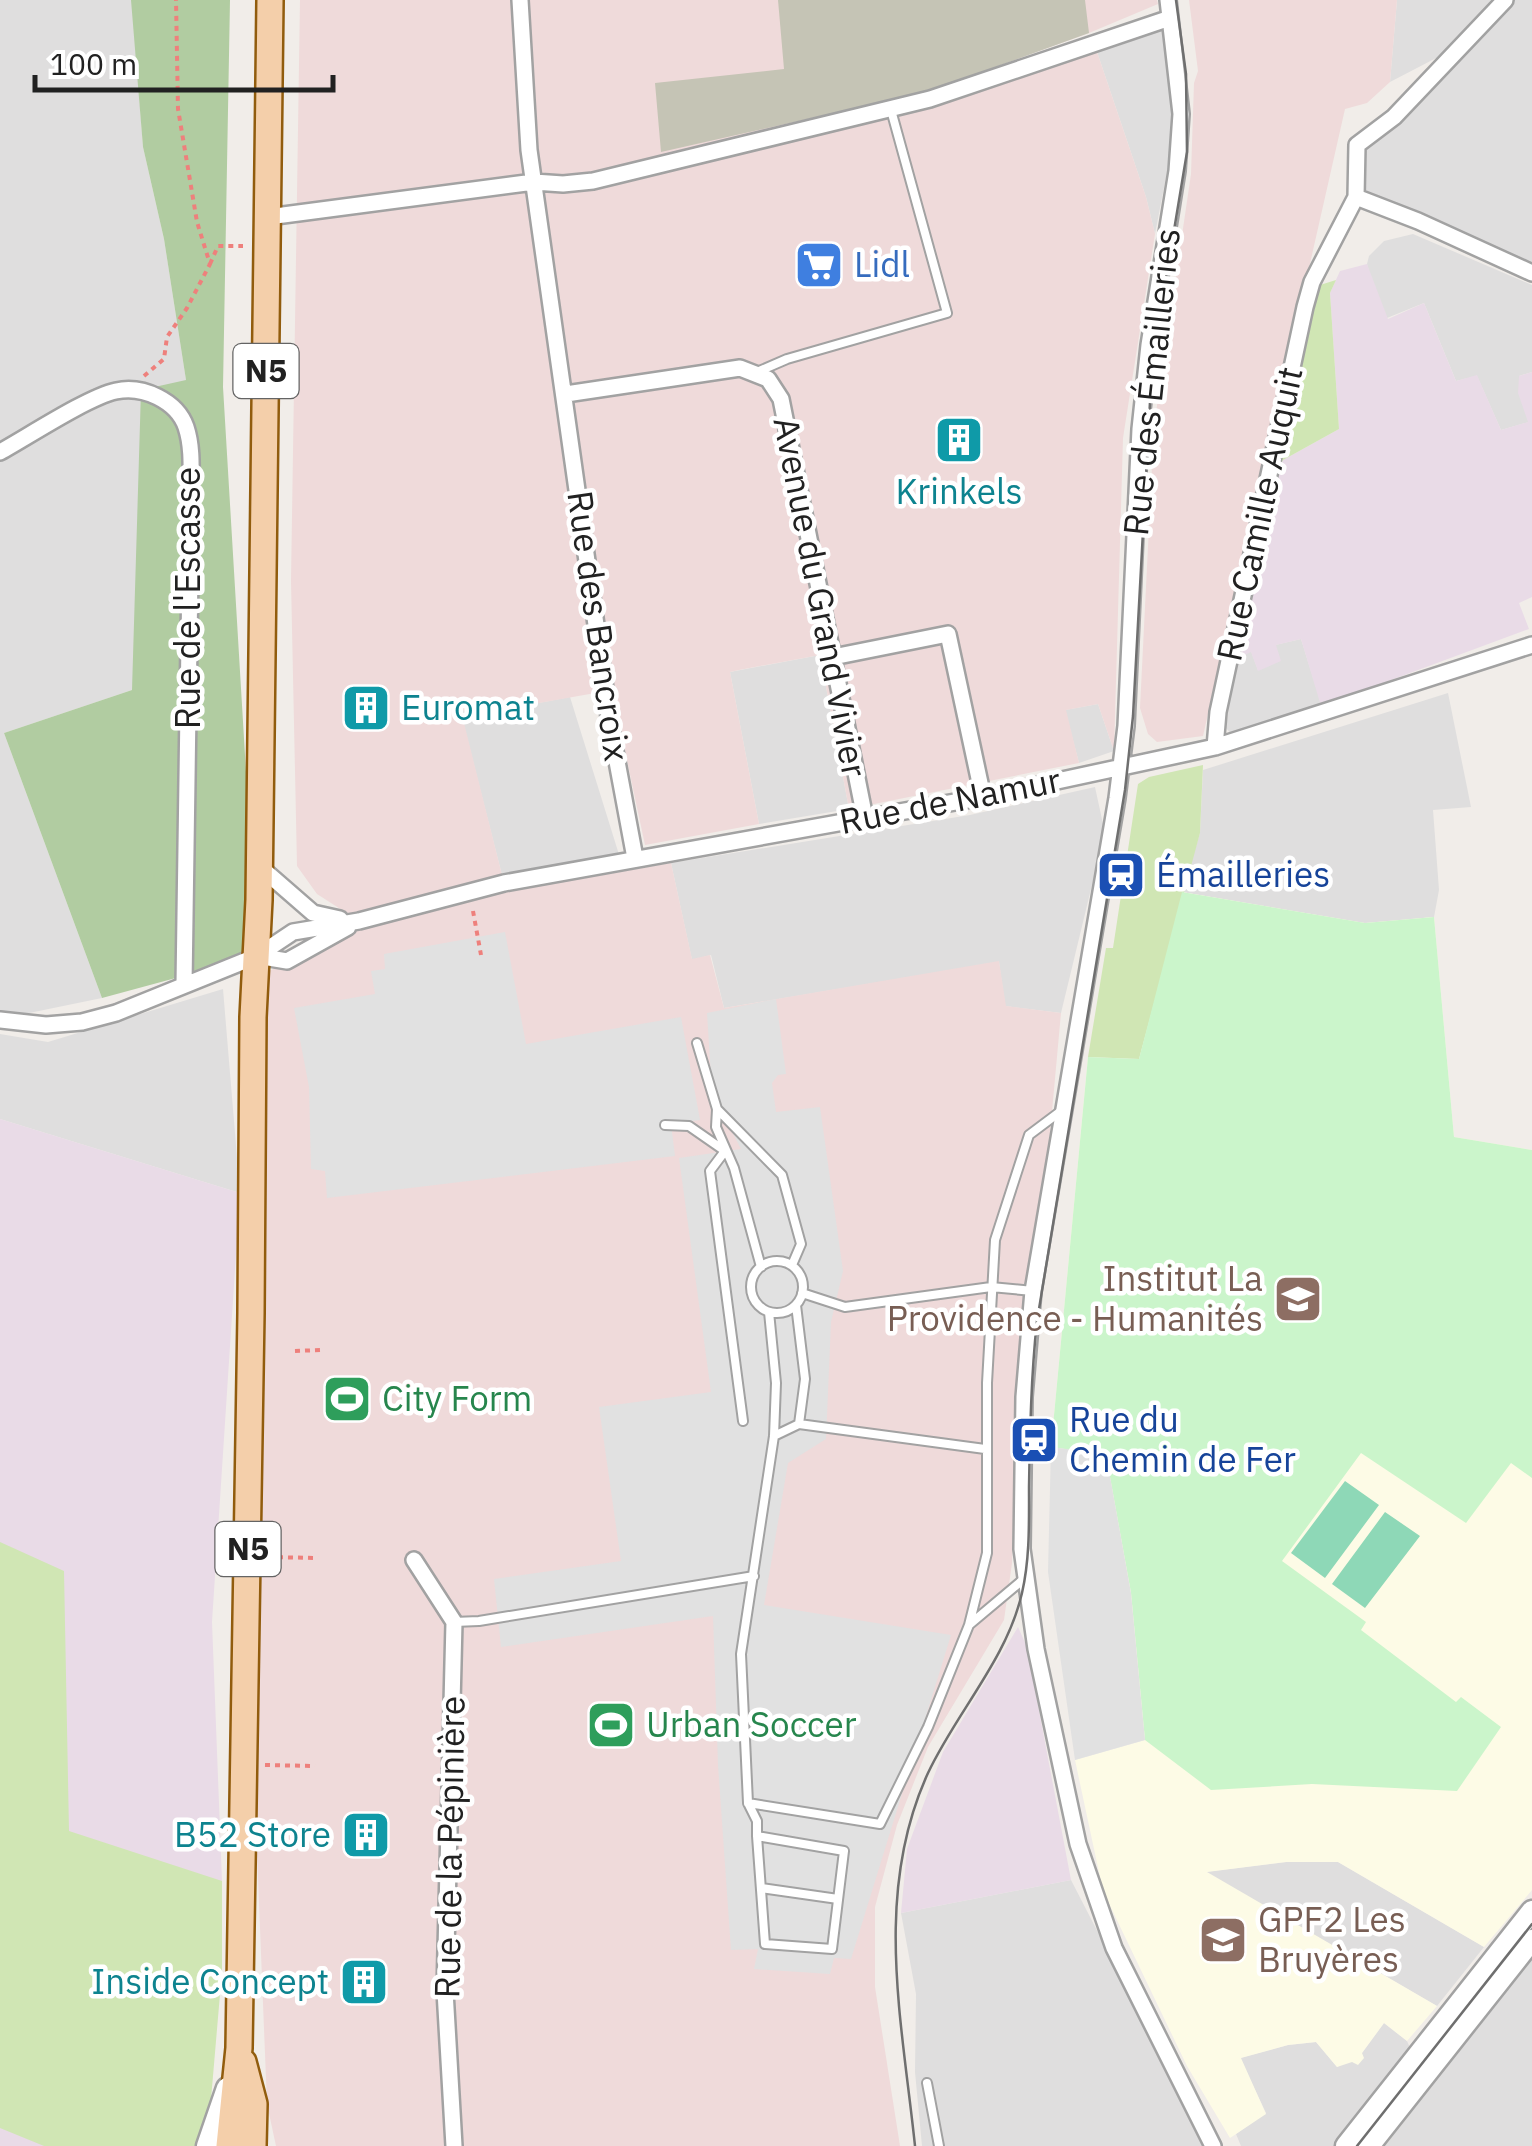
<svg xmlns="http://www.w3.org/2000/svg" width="1532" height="2146" font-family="'IBM Plex Sans',sans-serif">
<rect width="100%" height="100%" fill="#f1ede9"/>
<path fill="#dfdede" d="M0,0H132L143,147L164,239L186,380L132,690L4,733L102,998L0,1019Z
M1397,0H1532V276L1368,201L1357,145L1442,55L1390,82Z
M1167,26L1173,141L1155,234L1146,197L1094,43Z
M1413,234L1532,285V372L1519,376L1529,422L1501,430L1477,376L1456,381L1424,303L1382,320L1367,264L1369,256L1384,241Z
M1301,639L1324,713L1236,740L1226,728L1236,659L1251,651L1258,670L1275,645Z
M820,655L849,809L759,824L730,672Z
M1448,693L1471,807L1433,810L1439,890L1434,917L1365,924L1182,892L1200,833L1203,770Z
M570,697L621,861L504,883L460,711L528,705Z
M1098,704L1114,751L1079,763L1065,710Z
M1095,787L1103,824L1098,860L1061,1013L1005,1006L999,962L724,1008L711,955L692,960L671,863L970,815Z
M223,989L240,1193L0,1119V1034L48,1042Z
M1286,1862H1338L1484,1947L1437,2006L1205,1872Z
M1071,1880L1208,2146H922L915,2072L916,1994L901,1913Z
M1532,1955V2146H1385Z
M1384,2023L1407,2041L1411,2050L1335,2146H1241L1236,2134L1266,2113L1240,2058L1288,2045L1316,2042L1337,2067L1362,2053Z"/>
<path fill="#efdada" d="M300,0H1157L1158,4L1089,33L906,99L1094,43L1146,197L1155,234L1123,438L1114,751L1098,704L1066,710L1079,763L849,809L820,655L739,670L730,672L759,824L645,845L612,690L528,705L461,711L504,883L419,907L671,863L692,959L710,955L724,1008L999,961L1006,1006L1061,1013L1048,1155L1026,1290L1017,1378L1012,1563L1004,1620L928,1747L897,1825L875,1907V1987L900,2146H276L267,2104L255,1802V979L293,958L394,913L359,921L317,894L297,866L291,581Z
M1189,0H1397L1390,82L1367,103L1345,109L1203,736L1157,742L1148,734L1140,708L1154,426L1191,174L1194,83L1198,71Z"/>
<path fill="#e9dbe7" d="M1367,264L1388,319L1424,303L1456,381L1477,375L1501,430L1528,422L1518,393L1519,376L1532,372V597L1519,603L1529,629L1321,706L1301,639L1276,645L1281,661L1258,671L1251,652L1236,659L1269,481L1283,460L1339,429L1330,293L1340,271Z
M0,1119L240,1193L212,1622L222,1881V1971L195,2146H0Z
M1018,1627L1027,1647L1071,1880L901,1913L907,1849L943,1752Z"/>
<path fill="#fdfbe6" d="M1182,892L1365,923L1434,917L1454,1137L1532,1150V1890L1484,1947L1338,1862H1286L1207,1872L1437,2006L1407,2041L1384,2023L1362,2053L1364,2058L1358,2065L1352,2062L1337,2067L1316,2042L1288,2045L1241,2058L1266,2114L1230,2138L1187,2066L1103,1891L1075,1760L1145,1740L1106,1455L1051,1447L1088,1057L1139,1059Z"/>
<path fill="#c5c4b5" d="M778,0H1085L1089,33L927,92L661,152L655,83L784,69Z"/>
<path fill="#d0e6b4" d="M1336,280L1330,293L1339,429L1283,460L1278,470L1276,450L1305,307L1320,285Z
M1203,765L1200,833L1139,1059L1088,1057L1106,948H1113L1138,784L1149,777Z
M0,1542L64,1571L69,1831L222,1881V1971L207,2146H44L0,2128Z"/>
<path fill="#b1cca1" d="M131,0H230L223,387L257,956L102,998L4,733L132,690L141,390L186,380L164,239L143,147Z"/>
<path fill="#cbf5cb" d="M1182,892L1365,923L1434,917L1454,1137L1532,1150V1478L1511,1463L1466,1523L1361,1453L1282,1561L1366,1622L1361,1630L1456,1702L1461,1697L1501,1727L1457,1791L1312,1784L1211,1790L1145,1740L1131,1593L1106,1455L1051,1447L1088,1057L1139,1059Z"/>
<path fill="#8ed8b7" d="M1345,1481L1379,1505L1325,1578L1291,1553Z
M1385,1512L1420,1536L1365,1608L1332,1584Z"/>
<path fill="#e1e1e1" d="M505,932L526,1044L681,1017L700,1120L671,1124L675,1156L327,1198L325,1171L311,1169L309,1087L294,1008L375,994L371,971L385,969L384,954Z
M776,999L786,1074L778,1075L772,1083L776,1112L820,1107L843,1271L831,1322L826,1439L788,1463L764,1605L951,1635L851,1959L834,1958L830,1974L754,1969L758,1949L731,1950L718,1765L713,1616L501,1647L494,1579L621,1561L599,1407L711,1392L679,1158L741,1149L712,1093L707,1013Z
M1051,1447L1106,1454L1131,1593L1145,1740L1075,1760L1048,1572Z"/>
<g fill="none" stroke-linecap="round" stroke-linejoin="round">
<g stroke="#a2a2a2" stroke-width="12">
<path id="service" d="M757,372L787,359L947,313L891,110
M697,1043L717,1109L716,1127L734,1168L761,1267
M717,1109L782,1175L801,1244L792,1265
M665,1125L689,1126L725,1151
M725,1151L710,1171L743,1421
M751 1287a26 26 0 1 1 52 0a26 26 0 1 1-52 0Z
M802,1293L845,1307L991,1287L1033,1291
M796,1305L805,1379L799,1424
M774,1436L799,1424L985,1449
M454,1622L479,1621L754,1576
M969,1625L987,1553V1383L995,1240L1029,1135L1061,1111
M748,1803L880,1824L928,1727L969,1625L1025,1578
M757,1836L844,1851L832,1949L765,1944L757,1836V1821L748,1803L741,1654L774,1436L776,1383L769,1312
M761,1888L838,1899
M927,2083L939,2146"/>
</g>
<g stroke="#a2a2a2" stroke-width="20">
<path id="minor" d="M520,0L529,150L610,724L635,858
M1168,0L1181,114L1177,171L1149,345L1140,429L1126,726L1117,798L1033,1291L1024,1397L1022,1549L1036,1649L1078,1844L1114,1948L1213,2146
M1356,197L1418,221L1532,273
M268,217L534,182L563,184L593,181L930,99L1170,18
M566,394L740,368L768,379L781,399L865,818
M0,452C29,436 88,397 116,391C143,385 177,401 186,427C194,451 190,479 191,504L184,985
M833,657L948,634L983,797
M1215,747L1218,712L1305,307L1312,282L1356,197L1357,145L1394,117L1505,0
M259,866L313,913L340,919
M257,956L287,961L348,927
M0,1020L46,1025L82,1022L116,1013L257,956L293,932L359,921L504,883L983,797L1215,747L1532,645
M414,1560L454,1622L445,1991L454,2146"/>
</g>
<g stroke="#a2a2a2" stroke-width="25">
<path id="tertiary" d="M207,2146L227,2088
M1346,2146L1532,1911
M1369,2146L1532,1940"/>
</g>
<g stroke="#915c0d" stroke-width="30">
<path id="primary" d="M243,2062L254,2104L253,2146
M229,2146L239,2048L251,1313L253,1017L259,900L270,0"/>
</g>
<path stroke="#ee807c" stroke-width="4" stroke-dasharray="5 5" stroke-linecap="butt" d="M210,264L218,246H243
M144,376L164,359L167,337L187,308L210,264L197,222L178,109L176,0
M473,911L481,955
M295,1351L320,1350
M268,1557L318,1558
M265,1765L315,1766"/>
<use href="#service" stroke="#fff" stroke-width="8"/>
<use href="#minor" stroke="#fff" stroke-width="15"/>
<use href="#tertiary" stroke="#fff" stroke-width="20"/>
<use href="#primary" stroke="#f4cfaa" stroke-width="25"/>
<path stroke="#6f6f6f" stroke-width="2.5" d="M915,2146C902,2021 873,1893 928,1773C956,1713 1007,1659 1022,1593C1030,1558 1029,1522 1029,1487C1030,1432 1031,1376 1037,1321L1125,790L1133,716L1150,402L1157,333L1187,152L1186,74L1176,0
M1357,2146L1532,1924"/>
</g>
<defs>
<g id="supermarket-square" transform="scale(2.5)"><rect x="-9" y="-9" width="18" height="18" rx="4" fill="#3f7fe0" stroke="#fff"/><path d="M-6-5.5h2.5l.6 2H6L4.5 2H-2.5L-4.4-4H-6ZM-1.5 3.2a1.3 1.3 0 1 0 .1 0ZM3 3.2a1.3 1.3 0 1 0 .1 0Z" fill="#fff"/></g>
<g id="building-square" transform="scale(2.5)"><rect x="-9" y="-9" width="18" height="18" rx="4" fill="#0f9aa8" stroke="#fff"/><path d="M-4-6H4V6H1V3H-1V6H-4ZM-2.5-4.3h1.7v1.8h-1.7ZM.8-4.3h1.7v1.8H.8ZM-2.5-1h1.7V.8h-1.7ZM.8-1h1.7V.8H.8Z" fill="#fff"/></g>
<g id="station-square" transform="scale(2.5)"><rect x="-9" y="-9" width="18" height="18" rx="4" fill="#1a4fb4" stroke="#fff"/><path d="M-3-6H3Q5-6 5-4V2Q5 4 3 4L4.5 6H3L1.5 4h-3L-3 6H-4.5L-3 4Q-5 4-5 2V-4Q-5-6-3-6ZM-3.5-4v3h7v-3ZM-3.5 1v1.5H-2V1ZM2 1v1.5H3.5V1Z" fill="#fff"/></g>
<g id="school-square" transform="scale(2.5)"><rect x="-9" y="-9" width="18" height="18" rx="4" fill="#8d6e63" stroke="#fff"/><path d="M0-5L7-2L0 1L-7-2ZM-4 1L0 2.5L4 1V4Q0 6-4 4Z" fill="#fff"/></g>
<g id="stadium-square" transform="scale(2.5)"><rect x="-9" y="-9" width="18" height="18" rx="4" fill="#2e9e5b" stroke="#fff"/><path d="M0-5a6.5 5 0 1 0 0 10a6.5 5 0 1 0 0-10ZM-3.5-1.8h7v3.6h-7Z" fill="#fff"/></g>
</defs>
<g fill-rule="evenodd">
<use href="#supermarket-square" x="819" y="265"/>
<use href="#building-square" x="959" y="440"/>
<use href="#building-square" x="366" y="708"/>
<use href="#station-square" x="1121" y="875"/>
<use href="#school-square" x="1298" y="1299"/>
<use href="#stadium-square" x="347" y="1399"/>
<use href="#station-square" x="1034" y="1440"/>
<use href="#stadium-square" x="611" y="1725"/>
<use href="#building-square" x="366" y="1835"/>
<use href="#school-square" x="1223" y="1940"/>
<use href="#building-square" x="364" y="1982"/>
</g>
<g text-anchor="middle" stroke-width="9" stroke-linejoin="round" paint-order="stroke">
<g fill="#fff" stroke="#646464" stroke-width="2.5">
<rect x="233.5" y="344" width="65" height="54" rx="8"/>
<rect x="215.5" y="1522" width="65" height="54" rx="8"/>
</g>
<g font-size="32" font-weight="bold" fill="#212121">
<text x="266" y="382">N5</text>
<text x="248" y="1560">N5</text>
</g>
<g font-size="35" fill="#366cbe" stroke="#fff" text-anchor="start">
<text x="854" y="277">Lidl</text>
</g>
<g font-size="35" fill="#212121" stroke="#fff">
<text transform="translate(1152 382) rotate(-84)" y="12">Rue des Émailleries</text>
<text transform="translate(1260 514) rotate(-78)" y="12">Rue Camille Auquit</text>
<text transform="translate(820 597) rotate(79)" y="12">Avenue du Grand Vivier</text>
<text transform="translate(188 598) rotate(-90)" y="12">Rue de l'Escasse</text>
<text transform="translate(598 626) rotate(82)" y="12">Rue des Bancroix</text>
<text transform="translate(950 801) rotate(-11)" y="12">Rue de Namur</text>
<text transform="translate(450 1847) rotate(-89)" y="12">Rue de la Pépinière</text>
</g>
<g font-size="35" fill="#0d838f" stroke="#fff" text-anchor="end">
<text x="959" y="504" text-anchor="middle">Krinkels</text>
<text x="401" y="720" text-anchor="start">Euromat</text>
<text x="331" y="1847">B52 Store</text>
<text x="329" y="1994">Inside Concept</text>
</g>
<g font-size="35" fill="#164399" stroke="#fff" text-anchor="start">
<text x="1156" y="887">Émailleries</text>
<text x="1069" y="1432">Rue du<tspan x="1069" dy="40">Chemin de Fer</tspan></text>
</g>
<g font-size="35" fill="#785e54" stroke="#fff" text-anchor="end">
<text x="1263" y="1291">Institut La<tspan x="1263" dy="40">Providence - Humanités</tspan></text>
<text x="1258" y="1932" text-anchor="start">GPF2 Les<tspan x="1258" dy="40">Bruyères</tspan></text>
</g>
<g font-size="35" fill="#27864d" stroke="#fff" text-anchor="start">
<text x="382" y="1411">City Form</text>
<text x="646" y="1737">Urban Soccer</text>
</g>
</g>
<path d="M35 75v15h298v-15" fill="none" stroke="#212121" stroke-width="5"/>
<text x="50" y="75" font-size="30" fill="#212121" stroke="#ffffff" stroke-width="8" paint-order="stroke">100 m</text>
</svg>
